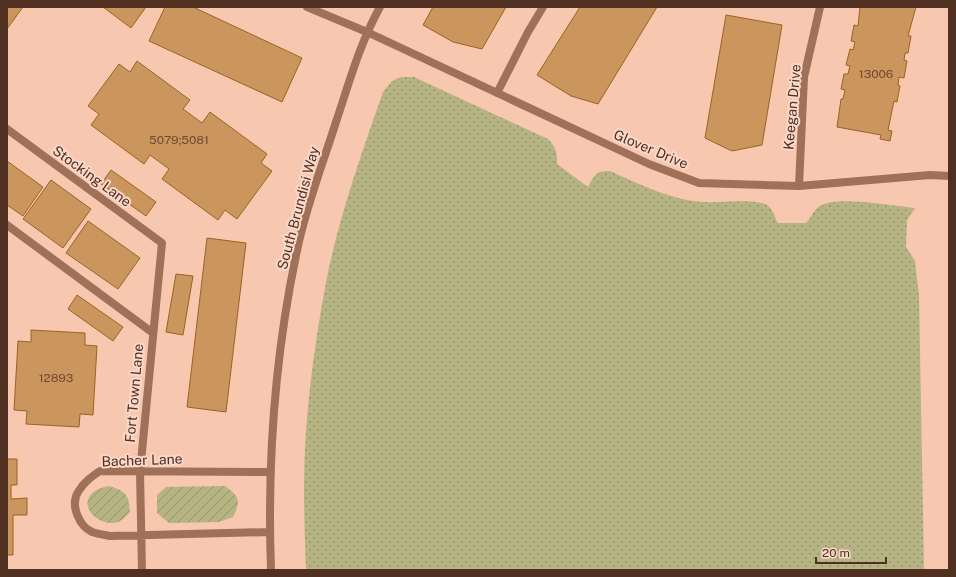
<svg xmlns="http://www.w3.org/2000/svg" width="956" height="577" font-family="'Public Sans',sans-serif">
<defs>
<pattern id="grass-dots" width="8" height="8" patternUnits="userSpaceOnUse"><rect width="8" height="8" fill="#b6b483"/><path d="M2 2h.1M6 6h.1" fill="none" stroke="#96936b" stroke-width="1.8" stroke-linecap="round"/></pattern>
<pattern id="garden-furrows" width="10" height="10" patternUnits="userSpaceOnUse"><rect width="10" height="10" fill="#b6b483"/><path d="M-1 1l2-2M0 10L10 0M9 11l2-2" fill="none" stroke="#96936b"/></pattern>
</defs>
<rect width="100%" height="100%" fill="#f8c7b0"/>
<path fill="url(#grass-dots)" d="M401,77H414L548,139C555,146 558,153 557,164L588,187C595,175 595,171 610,171C639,184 671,200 703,202C717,203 756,198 767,205C773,209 775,218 778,223H806C812,217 814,208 822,205C840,196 893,206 915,208L907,220L906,247L915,261L919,295L924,570H306C305,543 304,515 304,488C304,419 314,345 327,277C340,214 362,152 383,92L392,81Z"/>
<path fill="url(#garden-furrows)" d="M109,486C126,491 129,495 130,512C126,516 122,521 118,522C99,528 75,505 95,491C99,488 105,487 109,486Z
M225,486C240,497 241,501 233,517L219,522L169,523L157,513V495L166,487Z"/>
<path fill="#cb955e" stroke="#9b631f" d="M7,7H23L7,29Z
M103,7H146L131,28Z
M165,7H193L302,58L282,102L149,41Z
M433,7H506L482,49L453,42L423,25Z
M580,7H657L598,104L571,96L537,75Z
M860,7H916L908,36H911L908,53H905L904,60L907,61L904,78L899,77L898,85L900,86L897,102L894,101L888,130L892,131L890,141L880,139L881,135L837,127L841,99H843L845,90L841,89L844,74H848L850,66L846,65L850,49L853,50L855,42L851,41L854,25L858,26Z
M726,15L782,25L762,145L732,151L705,138Z
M137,61L190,100L183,109L202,123L210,112L267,154L261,163L272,171L237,219L225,210L218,220L162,179L169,169L150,155L144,164L91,125L99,114L88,106L119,64L130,72Z
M7,161L43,187L23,216L7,205Z
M111,170L156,202L146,216L101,184Z
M51,180L91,209L63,248L23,219Z
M88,221L140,258L118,289L66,253Z
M207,238L246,243L226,412L187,407Z
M176,274L193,276L183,335L166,332Z
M77,295L123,327L113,341L68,309Z
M31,330L85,333V345L97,346L93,415L80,414L79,427L26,424L27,411L14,410L18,341L31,342Z
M7,459H17V485H11V499L27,498V515H13V555H7Z"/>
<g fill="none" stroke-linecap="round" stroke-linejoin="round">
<path stroke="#a07059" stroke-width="8" d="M307,7L367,32L649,164L699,183L799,186L930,175L949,176
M497,93L528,32L543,7
M7,129L162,243L140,472L142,570
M799,186L804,77L820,7
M7,225L153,333
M269,532L110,536C105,535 98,534 92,532C79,526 70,505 78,492C84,482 91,477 100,471L271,472
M271,570C267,462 275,352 298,246C307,204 323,163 336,122C349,83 360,43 380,7"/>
</g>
<g text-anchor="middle" stroke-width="4" stroke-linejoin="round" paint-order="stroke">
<g font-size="12" fill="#6f4930">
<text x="876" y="78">13006</text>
<text x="179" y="144">5079;5081</text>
<text x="56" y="382">12893</text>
</g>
<g font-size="14" fill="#503020" stroke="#fad8c9">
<text transform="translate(792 107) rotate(-85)" y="5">Keegan Drive</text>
<text transform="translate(651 149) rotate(23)" y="5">Glover Drive</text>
<text transform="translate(92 176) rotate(36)" y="5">Stocking Lane</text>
<text transform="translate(298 208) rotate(-75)" y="5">South Brundisi Way</text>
<text transform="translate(134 393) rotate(-85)" y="5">Fort Town Lane</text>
<text transform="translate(142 460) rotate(-2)" y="5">Bacher Lane</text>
</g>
</g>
<rect width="956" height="577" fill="none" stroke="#503020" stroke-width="16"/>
<path d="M816 557v6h70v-6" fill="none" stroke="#503020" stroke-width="2"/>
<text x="822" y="557" font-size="12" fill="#503020" stroke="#fad8c9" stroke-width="3" paint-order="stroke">20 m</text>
</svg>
